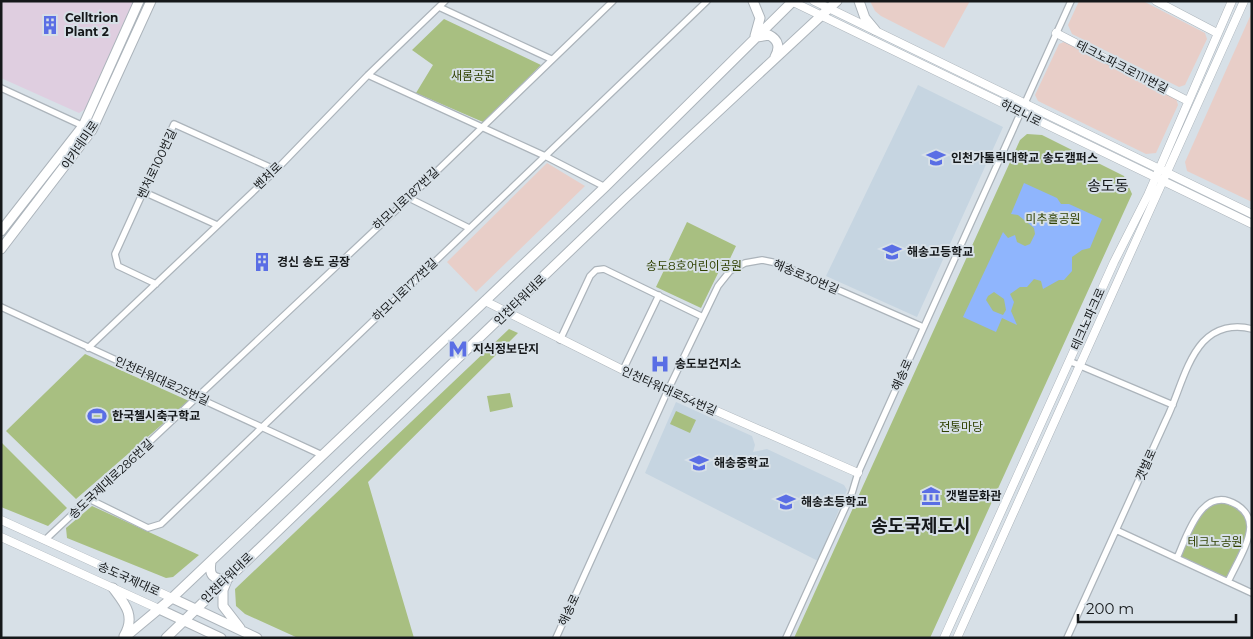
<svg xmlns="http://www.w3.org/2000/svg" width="1253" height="639" font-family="Montserrat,'Noto Sans KR',sans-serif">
<rect width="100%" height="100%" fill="#d7e0e7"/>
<path fill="#e8cec8" d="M870,1H970L944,48L881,16L875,11Z
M1079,1H1143L1205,33L1207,39L1185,85L1179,87L1072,34L1068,25Z
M1252,12V202L1187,171L1185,162Z
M1064,42L1176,98L1178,105L1156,153L1146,154L1038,101L1035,95L1059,44Z
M547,163L585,186L476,292L447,262Z"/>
<path fill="#dfcee0" d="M1,1H138L90,106L79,113L1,78Z"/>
<path fill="#c6d5e1" d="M918,85L1003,127L917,317L826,276Z
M676,402L752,436L755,445L753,452L767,449L844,485L847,490L818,561L645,473Z"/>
<path fill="#a8bf81" d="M444,19L541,65L483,122L416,93L433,65L412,50Z
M1027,134L1042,135L1124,176L1132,194L930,638H794L1020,140Z
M687,222L736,246L726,267L722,265L701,308L656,287Z
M509,329L518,333L368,482L414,638H298L245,614L236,606L235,589Z
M85,354L189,401L76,499L6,431Z
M510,393L513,407L490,412L487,396Z
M676,411L696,420L690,433L670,424Z
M1,442L67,508L48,526L1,507Z
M1219,501L1244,511L1250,528L1228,582L1177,558L1198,513Z
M92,506L199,555L173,577L166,578L67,538L66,528Z"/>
<path fill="#8fb5fd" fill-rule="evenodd" d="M1024,183L1057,198L1061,204H1069L1102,219L1090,248L1082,250L1072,257V271L1064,280H1059L1043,289L1041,281L1034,279L1027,287H1020L1010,294L1014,302L1011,311L1017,325L1002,318L996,332L963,317L1003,232L1008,238L1015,235L1017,242L1025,246L1030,244L1035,234L1034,228L1018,215L1011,214ZM994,292L1004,299L1006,310L1003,315L993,311L986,300L988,296Z"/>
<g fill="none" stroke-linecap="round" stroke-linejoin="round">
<g stroke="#acb4bb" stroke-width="8">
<path id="minor" d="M439,7L551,59
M368,75L545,156L605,187
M1,88L92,130
M144,192L217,225
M409,198L469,228
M156,284L118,266L115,254L174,124L276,170
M1,307L322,455
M560,340L590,276L596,270L604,269L703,317
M88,348L276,170L368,75L445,1
M1069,361L1173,405
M623,370L659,295
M89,499L148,528L161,524L707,1
M1116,530L1252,593
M45,540L409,198L613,1
M1177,558C1187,536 1202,483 1237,505C1245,510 1250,518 1250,527C1249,545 1235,566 1228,582
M556,638L668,390L718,286L730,271L745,263L762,260L777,263L923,327
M786,638L852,493L858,473L1071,1
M1067,638C1100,565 1133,493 1166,420C1178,396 1185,362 1203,342C1216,328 1234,324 1252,329"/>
</g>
<g stroke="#acb4bb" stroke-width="9">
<path id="tertiary" d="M791,1L1252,224
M814,1L1252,214
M1156,1L1217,33
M1056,33L1188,101
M485,301L623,370L858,473
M1,520L172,598
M1,537L159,609
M944,638L1114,262L1148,195L1232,1
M957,638L1244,1"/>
</g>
<g stroke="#acb4bb" stroke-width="11">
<path id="secondary" d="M753,1L760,18L755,36
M859,1L865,18L875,30
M757,37L769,35C779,40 780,48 775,57
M1,231L83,126L139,1
M1,249L92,130L151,1
M211,562C209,575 212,579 226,579
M227,580L223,590V606L240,628
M113,588C125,604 136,616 124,636
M172,598L257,638
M159,609L221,638
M124,638L172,598L605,187L793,1
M166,638L625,198L837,1"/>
</g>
<use href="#minor" stroke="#fff" stroke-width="5.5"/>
<use href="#tertiary" stroke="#fff" stroke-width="8"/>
<use href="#secondary" stroke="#fff" stroke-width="9"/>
</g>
<defs>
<g id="building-bare" transform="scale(1.5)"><path d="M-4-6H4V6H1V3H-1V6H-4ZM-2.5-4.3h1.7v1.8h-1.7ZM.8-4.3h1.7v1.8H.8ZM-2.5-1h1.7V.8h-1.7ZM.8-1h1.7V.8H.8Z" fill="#5a6ee5" stroke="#d7e0e7" stroke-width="2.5" paint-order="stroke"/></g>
<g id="school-bare" transform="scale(1.5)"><path d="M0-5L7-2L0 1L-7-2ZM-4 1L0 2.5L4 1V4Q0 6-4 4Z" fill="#5a6ee5" stroke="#d7e0e7" stroke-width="2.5" paint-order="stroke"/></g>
<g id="metro-bare" transform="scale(1.5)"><path d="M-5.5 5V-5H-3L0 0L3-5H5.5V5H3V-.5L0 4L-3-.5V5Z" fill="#5a6ee5" stroke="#d7e0e7" stroke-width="2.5" paint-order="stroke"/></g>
<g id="hospital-bare" transform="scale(1.5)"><path d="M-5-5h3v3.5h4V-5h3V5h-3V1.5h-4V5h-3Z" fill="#5a6ee5" stroke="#d7e0e7" stroke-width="2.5" paint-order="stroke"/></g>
<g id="stadium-bare" transform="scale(1.5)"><path d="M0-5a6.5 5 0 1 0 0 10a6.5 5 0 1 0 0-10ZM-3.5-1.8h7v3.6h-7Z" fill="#5a6ee5" stroke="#d7e0e7" stroke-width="2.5" paint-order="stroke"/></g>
<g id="museum-bare" transform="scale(1.5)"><path d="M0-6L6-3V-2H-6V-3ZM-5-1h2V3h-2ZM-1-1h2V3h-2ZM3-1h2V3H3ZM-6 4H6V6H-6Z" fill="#5a6ee5" stroke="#d7e0e7" stroke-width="2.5" paint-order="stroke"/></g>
</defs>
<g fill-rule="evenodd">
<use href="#building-bare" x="50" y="25"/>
<use href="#school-bare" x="936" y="158"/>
<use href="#school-bare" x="892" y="252"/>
<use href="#building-bare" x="262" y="262"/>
<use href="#metro-bare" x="458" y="349"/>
<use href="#hospital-bare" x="660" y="364"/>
<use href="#stadium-bare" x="97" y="416"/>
<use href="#school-bare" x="699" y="463"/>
<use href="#museum-bare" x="931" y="496"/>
<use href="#school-bare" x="786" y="502"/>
</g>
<g text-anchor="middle" stroke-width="4" stroke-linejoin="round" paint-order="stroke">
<g font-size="12" font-weight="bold" fill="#15181a" stroke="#d7e0e7" text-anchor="start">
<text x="65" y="22">Celltrion<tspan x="65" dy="14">Plant 2</tspan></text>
<text x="951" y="162">인천가톨릭대학교 송도캠퍼스</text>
<text x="907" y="256">해송고등학교</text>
<text x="277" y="266">경신 송도 공장</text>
<text x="473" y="353">지식정보단지</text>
<text x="675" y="368">송도보건지소</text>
<text x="112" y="420">한국첼시축구학교</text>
<text x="714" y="467">해송중학교</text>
<text x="946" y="500">갯벌문화관</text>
<text x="801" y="506">해송초등학교</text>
</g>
<g font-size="12" fill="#15181a" stroke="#d7e0e7">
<text transform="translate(1122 67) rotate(27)" y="4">테크노파크로111번길</text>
<text transform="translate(1021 113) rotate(27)" y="4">하모니로</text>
<text transform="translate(80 145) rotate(-56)" y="4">아카데미로</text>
<text transform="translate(157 164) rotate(-65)" y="4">벤처로100번길</text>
<text transform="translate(268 176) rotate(-44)" y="4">벤처로</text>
<text transform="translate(406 199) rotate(-43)" y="4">하모니로187번길</text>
<text transform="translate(806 277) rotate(23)" y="4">해송로30번길</text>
<text transform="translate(405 290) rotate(-44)" y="4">하모니로177번길</text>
<text transform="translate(520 300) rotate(-44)" y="4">인천타워대로</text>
<text transform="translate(1088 319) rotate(-66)" y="4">테크노파크로</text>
<text transform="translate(902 375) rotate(-66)" y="4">해송로</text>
<text transform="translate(162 381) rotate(24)" y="4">인천타워대로25번길</text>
<text transform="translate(669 391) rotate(24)" y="4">인천타워대로54번길</text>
<text transform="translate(1146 465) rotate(-66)" y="4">갯벌로</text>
<text transform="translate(111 479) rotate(-43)" y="4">송도국제대로286번길</text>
<text transform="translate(227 578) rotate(-44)" y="4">인천타워대로</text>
<text transform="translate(129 579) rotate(24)" y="4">송도국제대로</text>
<text transform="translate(569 610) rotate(-65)" y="4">해송로</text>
</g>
<g font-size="12" fill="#314204" stroke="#d7e0e7">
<text x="473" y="80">새롬공원</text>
<text x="1053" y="223">미추홀공원</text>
<text x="694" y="270">송도8호어린이공원</text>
<text x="961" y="431">전통마당</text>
<text x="1215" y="546">테크노공원</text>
</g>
<g font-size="15" fill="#15181a" stroke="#d7e0e7">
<text x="1108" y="191">송도동</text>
</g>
<g font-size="18" font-weight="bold" fill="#15181a" stroke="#d7e0e7">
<text x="921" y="532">송도국제도시</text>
</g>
</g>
<rect width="1253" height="639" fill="none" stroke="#15181a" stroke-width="5"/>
<path d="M1078 614v8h158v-8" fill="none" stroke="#15181a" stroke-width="2.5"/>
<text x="1086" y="614" font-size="15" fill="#15181a" stroke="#d7e0e7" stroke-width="4" paint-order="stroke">200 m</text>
</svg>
